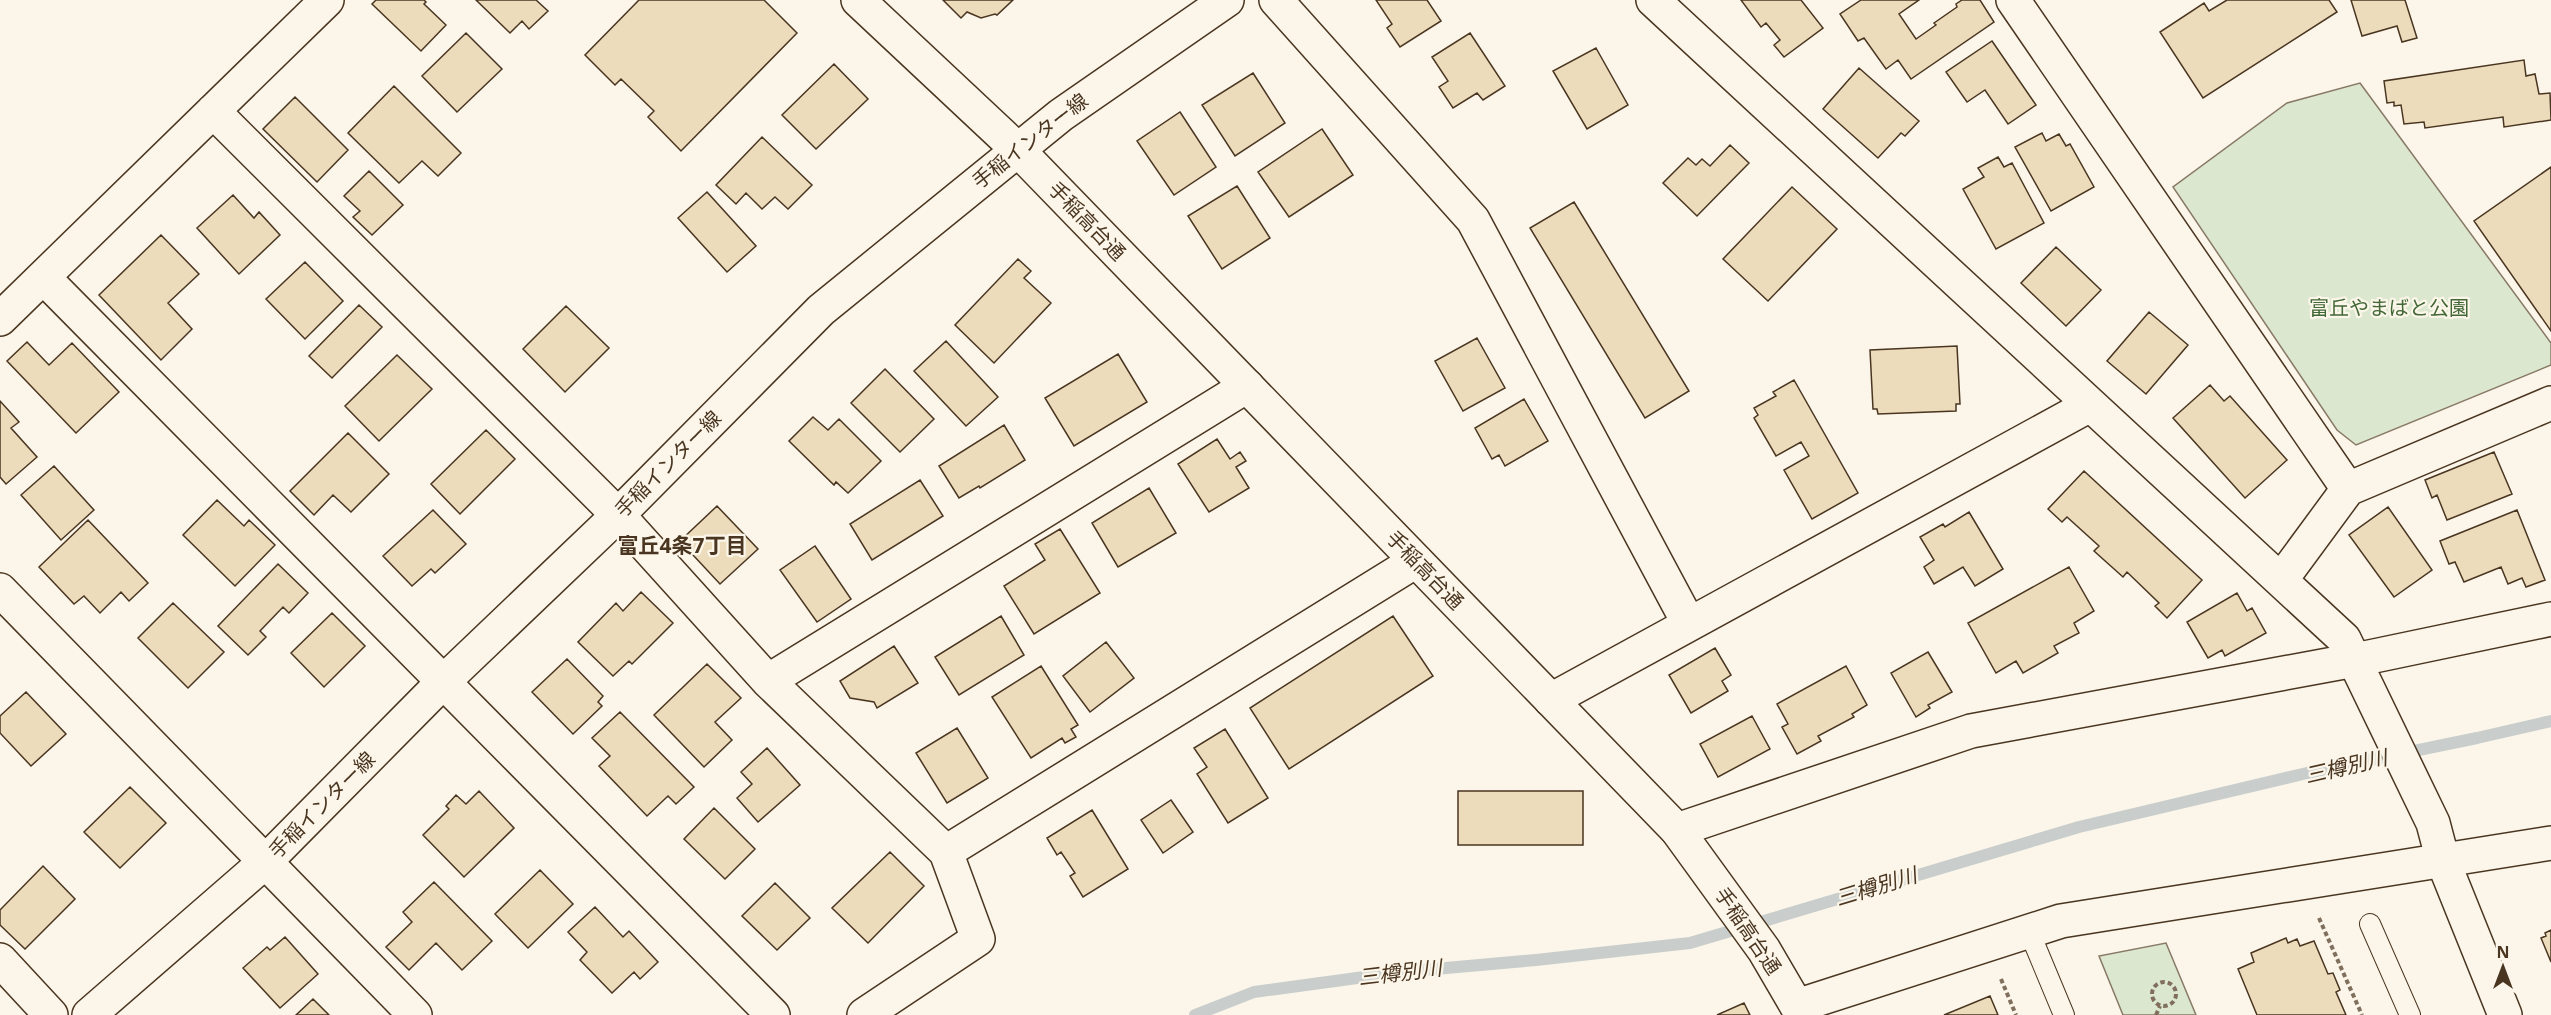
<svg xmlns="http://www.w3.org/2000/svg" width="2551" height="1015" font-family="'Noto Sans','Noto Sans JP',sans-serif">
<rect width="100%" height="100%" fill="#fbf6e9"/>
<path fill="#dce7d0" stroke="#887966" stroke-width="1.5" d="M2360,83L2551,343V365L2356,445L2337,430L2173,187L2287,103Z
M2166,943L2196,1015H2123L2099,956Z"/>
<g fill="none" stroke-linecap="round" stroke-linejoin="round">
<path stroke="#c9cecd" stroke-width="12" d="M1195,1015L1254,992L1401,972L1536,960L1690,943L2079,827L2307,773L2477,738L2551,721"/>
</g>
<path fill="#ecdcbc" stroke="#4a3520" stroke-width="1.5" d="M376,0H424L426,2L424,4L446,25L421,51L372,4Z
M476,0H536L548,11L529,29L522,21L510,33Z
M639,0H764L797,33L681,151L648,117L654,111L621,79L615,85L585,55Z
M943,0H1013L997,15L995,14L981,18L967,12L961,18Z
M1376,0H1427L1441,21L1400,47L1387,28L1392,24Z
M1741,0H1801L1823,28L1784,57L1774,45L1780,40L1766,23L1761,27Z
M1861,0H1919L1899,14L1916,39L1936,25L1934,23L1957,7L1956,4L1962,0H1980L1994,22L1911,79L1898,60L1886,69L1864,38L1858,41L1840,14Z
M2227,0H2329L2337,12L2203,98L2160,32L2204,3L2209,11Z
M2351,0H2405L2417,38L2402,42L2397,26L2362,36Z
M466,33L502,69L457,112L422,76Z
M1470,33L1505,86L1483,100L1477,93L1453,108L1439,87L1448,81L1432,57Z
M1992,41L2036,105L2008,124L1985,90L1967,102L1946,72Z
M1596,48L1628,105L1587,129L1553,71Z
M2524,60L2526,76L2535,74L2539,94L2550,93L2551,120L2504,127L2503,117L2425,128L2424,122L2404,124L2401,105L2394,106V102L2387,103L2384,81Z
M834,64L868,99L816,149L782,115Z
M1859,68L1919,121L1905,136L1901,133L1878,158L1823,109Z
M1253,73L1285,123L1235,156L1202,105Z
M394,86L461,153L438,176L422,161L399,183L348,133Z
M295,97L348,150L317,182L263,129Z
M1180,112L1216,167L1174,195L1137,141Z
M1322,129L1353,175L1289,217L1258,172Z
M2042,133L2046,141L2059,134L2066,146L2070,144L2094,187L2051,211L2015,147Z
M762,137L812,185L788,209L775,197L762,209L746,193L736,204L716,185Z
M1730,145L1749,163L1697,216L1663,183L1688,158L1696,165L1702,159L1710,166Z
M1998,157L2004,167L2012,163L2044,223L1996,249L1963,189L1984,177L1978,168Z
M2551,167V331L2474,221Z
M369,171L403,205L372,235L353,217L360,211L344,196Z
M1237,186L1270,238L1222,269L1188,216Z
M1792,187L1837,229L1768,301L1723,259Z
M707,192L756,246L727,272L678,218Z
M233,195L254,218L259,212L280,235L239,274L197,228Z
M1574,202L1689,391L1645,418L1530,228Z
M161,235L199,274L168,303L192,329L161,360L99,295Z
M2056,247L2101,290L2066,326L2021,283Z
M1018,259L1031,271L1024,278L1051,303L994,363L955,325Z
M305,262L343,301L305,339L266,299Z
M359,305L382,327L332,378L309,356Z
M566,306L609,348L565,392L523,349Z
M2149,312L2188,345L2146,394L2107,361Z
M1477,338L1505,388L1463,411L1435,361Z
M946,341L998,397L966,426L914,371Z
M27,342L49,365L72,343L119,392L76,433L7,361Z
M1957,346L1960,404H1956V411L1878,414L1877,409H1873L1870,350Z
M1118,354L1147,402L1074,446L1045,398Z
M397,355L432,389L379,441L345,406Z
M885,369L934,419L900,452L851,403Z
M1794,380L1858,493L1812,519L1784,470L1809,456L1801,442L1776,456L1754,418L1758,415L1754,408L1776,396L1773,392Z
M2210,385L2224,401L2230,396L2287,460L2245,498L2173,418Z
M1524,399L1548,441L1505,466L1499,455L1492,459L1475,428Z
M0,401L19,422L11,428L37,457L6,484L0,477Z
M813,417L828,430L839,419L881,461L848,493L836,482L834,485L789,441Z
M1004,425L1025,460L980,488L979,486L959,498L939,466Z
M486,430L515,459L460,514L431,484Z
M348,433L389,474L351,512L333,495L314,515L290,491Z
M1217,439L1230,459L1240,452L1246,461L1236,467L1249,488L1209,512L1178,464Z
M2494,452L2512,494L2447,520L2437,495L2432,498L2425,480Z
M54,466L94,510L61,540L21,495Z
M2084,471L2202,580L2167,618L2155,606L2159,603L2127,572L2123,577L2094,551L2099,546L2067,517L2062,522L2048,509Z
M920,480L943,516L872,560L850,524Z
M1149,488L1176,533L1118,567L1092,523Z
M217,500L244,526L249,520L275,545L235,586L183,535Z
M717,506L758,549L720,584L680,541Z
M2388,507L2432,570L2394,597L2349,535Z
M433,510L466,544L435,573L431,569L412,586L383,556Z
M2517,510L2545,580L2526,587L2522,578L2508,584L2501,567L2464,582L2455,562L2449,564L2440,541Z
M1969,512L2003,569L1975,586L1963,567L1934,584L1924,567L1934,560L1920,537L1943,524L1945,527Z
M88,520L148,583L129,601L121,592L100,613L84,596L74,604L39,567Z
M1060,529L1100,593L1034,634L1004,586L1045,560L1035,544Z
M815,546L851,599L817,622L780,570Z
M278,564L308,593L289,613L283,607L260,631L266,637L248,655L218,626Z
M2069,567L2094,611L2074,623L2079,633L2054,646L2058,653L2023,673L2016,661L1996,673L1968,623Z
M641,592L673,623L632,664L629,661L613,676L578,642L616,603L623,611Z
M2237,593L2247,611L2252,608L2266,633L2225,656L2222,650L2208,658L2187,622Z
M173,603L224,652L188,688L138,638Z
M332,613L365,646L324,687L291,653Z
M1001,616L1024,655L959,695L935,657Z
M1393,616L1433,676L1289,769L1250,708Z
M1106,642L1134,678L1090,712L1063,676Z
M894,646L918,683L877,708L874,702L850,698L840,681Z
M1715,648L1731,675L1722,681L1728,691L1691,713L1669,675Z
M1928,652L1952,692L1928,705L1930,708L1916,717L1891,673Z
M567,659L603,696L598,702L602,706L573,734L532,692Z
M707,664L741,698L715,722L732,740L704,767L654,715Z
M1041,666L1078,725L1071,729L1076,737L1065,743L1062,738L1031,758L992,697Z
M1846,666L1867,705L1852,714L1854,717L1818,736L1821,741L1797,754L1782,727L1788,724L1777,704Z
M26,692L66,734L31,766L0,733V716Z
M620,712L694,787L676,804L668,796L647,816L599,766L610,756L592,738Z
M1752,716L1770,749L1718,777L1700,744Z
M957,728L988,778L947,803L916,753Z
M1225,729L1268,798L1228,823L1197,774L1207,767L1194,748Z
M767,748L800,785L758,822L737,798L752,784L741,772Z
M130,787L166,823L120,868L84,832Z
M479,791L514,828L464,877L423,835L449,809L446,806L456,795L466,804Z
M1458,791H1583V845H1458Z
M1171,800L1193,832L1163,853L1141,820Z
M714,808L755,849L725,879L684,839Z
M1092,810L1128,869L1083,897L1070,876L1075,873L1061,852L1057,855L1047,838Z
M890,852L924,886L868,943L832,908Z
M43,866L75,899L25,949L0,925V910Z
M540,870L573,904L528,948L495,914Z
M434,882L492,941L462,970L436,943L409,970L386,947L412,922L403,912Z
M775,883L810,918L777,950L742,916Z
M595,907L623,937L629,931L658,962L640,979L634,972L612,993L580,960L587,952L568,932Z
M2551,930V962L2541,938L2546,936L2545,933Z
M285,937L318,974L280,1008L243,968L267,947L270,950Z
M2286,938L2288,943L2297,939L2300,946L2314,941L2328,974L2333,973L2340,990L2336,992L2346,1015H2257L2238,969L2254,962L2251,953Z
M1990,996L1998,1015H1944Z
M313,999L329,1015H296Z
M1744,1003L1750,1015H1717Z"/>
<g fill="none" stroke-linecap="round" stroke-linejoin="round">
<g stroke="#4a3520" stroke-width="22">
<path id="lane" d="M2370,924L2410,1015
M2029,931L2064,1015"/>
</g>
<g stroke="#4a3520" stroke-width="36">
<path id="street" d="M1276,0L1473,220L1689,624
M1653,0L2344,639L2433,823L2443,861L2505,1015
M2013,0L2348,489
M213,111L618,515L768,681L946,852L978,939L864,1015
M43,277L773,1015
M0,319L327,0
M2281,580L2348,489L2551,403
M0,590L415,1015
M768,681L1247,386
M1551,700L2090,405
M1677,830L1971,731L2355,660L2551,619
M946,852L1416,561
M0,960L51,1015
M1797,1006L2061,921L2551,843"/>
</g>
<g stroke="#4a3520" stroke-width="36">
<path id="secondary" d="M858,0L1017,149L1677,830L1764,950L1802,1015"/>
</g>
<g stroke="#4a3520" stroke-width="36">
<path id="primary" d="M89,1015L265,862L442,683L618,515L821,310L1061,115L1227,0"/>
</g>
<path stroke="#7f6f5c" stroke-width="4" stroke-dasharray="4.5 3" stroke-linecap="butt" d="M2319,918L2362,1015
M2001,979L2016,1015
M2152 994a12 12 0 1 1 24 0a12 12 0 1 1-24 0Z
M2156,1015L2160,1006"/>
<use href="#lane" stroke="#fbf6e9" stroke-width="20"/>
<use href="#street" stroke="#fbf6e9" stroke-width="33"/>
<use href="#secondary" stroke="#fbf6e9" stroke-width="33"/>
<use href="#primary" stroke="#fbf6e9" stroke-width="33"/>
</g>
<g text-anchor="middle" stroke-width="4.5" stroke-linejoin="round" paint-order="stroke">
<g font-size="20" fill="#4a3520" stroke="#fbf6e9">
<text transform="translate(1030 141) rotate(-38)" y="7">手稲インター線</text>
<text transform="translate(1087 221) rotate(46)" y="7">手稲高台通</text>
<text transform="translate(668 464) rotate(-45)" y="7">手稲インター線</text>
<text transform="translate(1425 570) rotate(46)" y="7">手稲高台通</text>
<text transform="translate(322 805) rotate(-45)" y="7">手稲インター線</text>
<text transform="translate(1748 931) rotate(56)" y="7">手稲高台通</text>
</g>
<g font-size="20" fill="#436837" stroke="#fbf6e9">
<text x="2389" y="315">富丘やまばと公園</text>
</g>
<g font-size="21" font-weight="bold" fill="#4a3520" stroke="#fbf6e9">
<text x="682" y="553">富丘4条7丁目</text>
</g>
<g font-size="21" font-style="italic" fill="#4a3520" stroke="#fbf6e9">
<text transform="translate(2346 767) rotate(-13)" y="7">三樽別川</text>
<text transform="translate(1876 887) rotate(-17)" y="7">三樽別川</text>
<text transform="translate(1400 973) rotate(-7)" y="7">三樽別川</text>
</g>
</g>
<g transform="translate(2503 967)" stroke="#fbf6e9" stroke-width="4.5" paint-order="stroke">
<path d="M0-4.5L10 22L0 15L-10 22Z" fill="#4a3520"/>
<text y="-9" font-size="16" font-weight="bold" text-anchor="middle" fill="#4a3520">N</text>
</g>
</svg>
